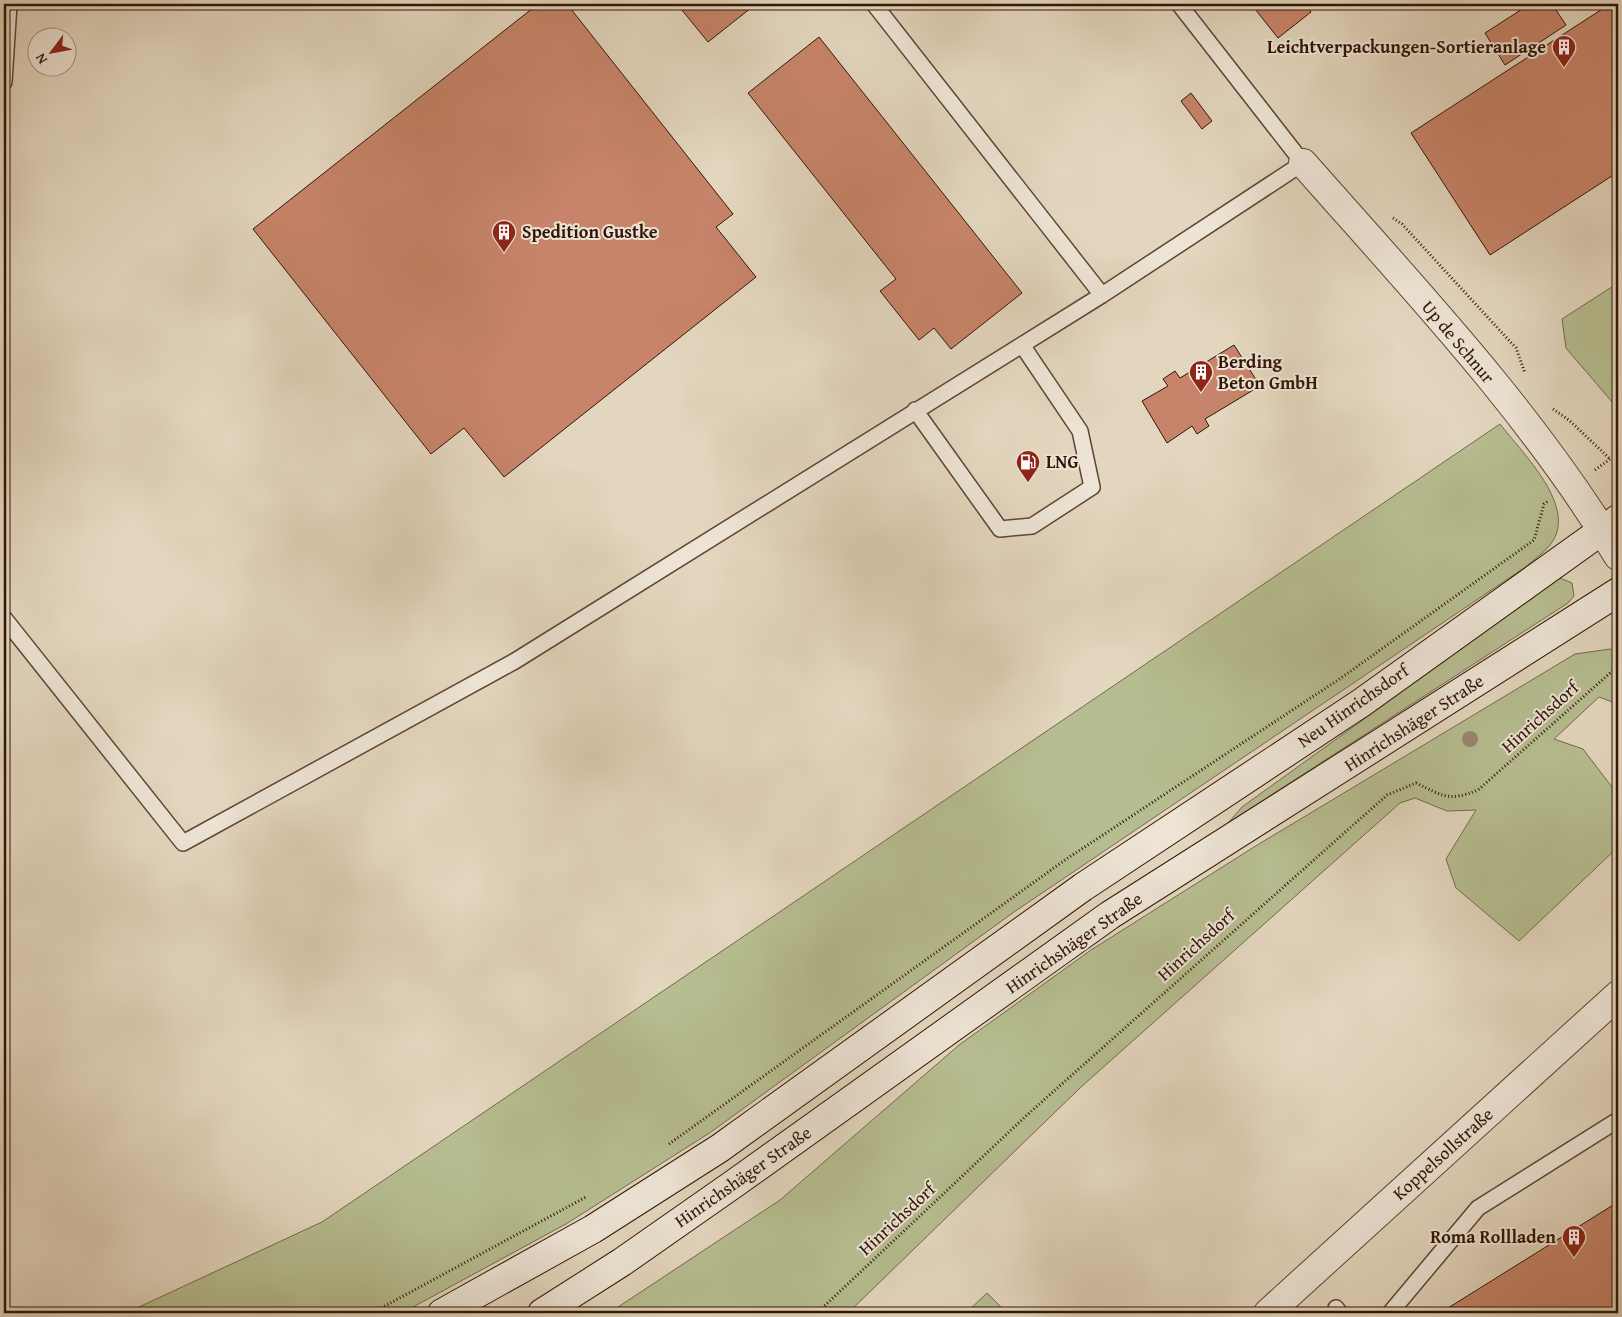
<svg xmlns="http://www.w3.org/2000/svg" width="1622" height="1317" font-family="'Gentium Book Plus',serif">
<rect width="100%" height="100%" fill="#e3d6be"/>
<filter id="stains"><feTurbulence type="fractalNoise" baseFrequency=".004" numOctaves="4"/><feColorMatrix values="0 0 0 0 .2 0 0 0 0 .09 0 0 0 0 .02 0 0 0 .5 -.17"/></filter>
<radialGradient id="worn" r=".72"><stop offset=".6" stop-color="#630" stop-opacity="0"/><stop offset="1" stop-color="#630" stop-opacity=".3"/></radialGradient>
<path fill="#b6bd90" stroke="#74694b" d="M1618,283V409L1566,348L1562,319Z
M1500,424C1522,453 1580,508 1550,545C1543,554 1532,561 1524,568L1014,912L711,1132L566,1224L402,1313H126L322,1222Z
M1560,578L1572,583L1574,596L1568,603L1228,823L1242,807Z
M1610,649L1618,653V704L1599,697L1554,739L1583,749L1618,795V847L1519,941L1456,888L1446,859L1476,810L1447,811L1415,798L1400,803L1081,1087L848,1313H609L780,1200L959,1045L1091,950L1254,847L1575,654Z
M987,1293L1007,1313H966Z"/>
<path fill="#c7846a" stroke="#321506" d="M538,4H567L733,214L716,227L756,277L504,477L464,428L431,454L253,229Z
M677,4H756L708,42Z
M1251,4H1305L1311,12L1278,38Z
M1530,4H1552L1566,25L1505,65L1485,33Z
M1610,4H1618V172L1490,255L1411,133Z
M819,37L1022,293L951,349L934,328L919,340L880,291L896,279L748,93Z
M1191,93L1212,121L1202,129L1181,101Z
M1234,345L1260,386L1205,419L1209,426L1197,434L1192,426L1167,443L1142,401L1168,386L1163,379L1175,371L1180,378Z
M1618,1202V1313H1440Z"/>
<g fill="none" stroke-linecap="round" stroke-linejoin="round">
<g stroke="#5e4534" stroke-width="18">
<path id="lane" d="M874,4L1102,295
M4,82L9,4
M915,410L1000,529L1032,526L1092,487L1080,431L1022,345
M4,618L183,843L515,661L1102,295L1303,163L1179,4
M1336,1308L1340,1313
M1390,1313L1478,1208L1618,1120"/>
</g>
<g stroke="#5e4534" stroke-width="30">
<path id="street" d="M1303,163C1414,289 1531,412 1618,556
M1268,1313L1618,995"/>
</g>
<g stroke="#321506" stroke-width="30">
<path id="secondary" d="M442,1313L593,1229L720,1148L1083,887L1361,703L1618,519
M542,1313L622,1262L735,1183L1110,915L1618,592"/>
</g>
<path stroke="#321506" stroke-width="3" stroke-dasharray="1 2.5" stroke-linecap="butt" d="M1393,218L1402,224L1516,348L1525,373
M1553,409L1570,421L1610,459
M1595,470L1610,459L1618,462
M669,1144L1065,860L1341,678L1534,540L1544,504L1548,501
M372,1313L586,1197
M817,1313L1027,1115L1387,795L1416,783C1443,796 1449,802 1478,790L1618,666"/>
<use href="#lane" stroke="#ede4d5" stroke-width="15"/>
<use href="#street" stroke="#ede4d5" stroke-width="28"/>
<use href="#secondary" stroke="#ede4d5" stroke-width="28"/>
</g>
<circle fill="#98876f" cx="1470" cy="739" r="8"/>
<defs>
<g id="building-pin" transform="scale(1.25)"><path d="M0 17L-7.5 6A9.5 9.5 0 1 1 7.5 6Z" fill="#8f2418" stroke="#ede4d5"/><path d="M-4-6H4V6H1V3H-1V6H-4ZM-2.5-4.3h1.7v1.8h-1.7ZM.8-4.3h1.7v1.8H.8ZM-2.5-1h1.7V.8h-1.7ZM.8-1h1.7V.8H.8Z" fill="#fff"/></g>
<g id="fuel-pin" transform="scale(1.25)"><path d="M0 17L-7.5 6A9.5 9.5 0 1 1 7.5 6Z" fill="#8f2418" stroke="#ede4d5"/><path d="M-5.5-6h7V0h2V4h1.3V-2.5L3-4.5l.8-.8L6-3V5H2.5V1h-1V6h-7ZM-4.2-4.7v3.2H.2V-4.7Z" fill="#fff"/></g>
</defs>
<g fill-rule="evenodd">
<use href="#building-pin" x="1564" y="47"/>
<use href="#building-pin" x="504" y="232"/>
<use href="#building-pin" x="1201" y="372"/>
<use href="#fuel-pin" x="1028" y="462"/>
<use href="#building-pin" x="1574" y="1237"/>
</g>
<g text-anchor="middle" stroke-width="4" stroke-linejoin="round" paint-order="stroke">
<g font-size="18" font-weight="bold" fill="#321506" stroke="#ede4d5" text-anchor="start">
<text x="1546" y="53" text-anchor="end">Leichtverpackungen-Sortieranlage</text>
<text x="522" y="238">Spedition Gustke</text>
<text x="1218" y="368">Berding<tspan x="1218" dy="21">Beton GmbH</tspan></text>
<text x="1046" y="468">LNG</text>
<text x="1556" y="1243" text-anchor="end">Roma Rollladen</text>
</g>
<g font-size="18" fill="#321506" stroke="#ede4d5">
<text transform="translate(1458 342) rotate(50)" y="6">Up de Schnur</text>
<text transform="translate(1353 706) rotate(-35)" y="6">Neu Hinrichsdorf</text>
<text transform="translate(1540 717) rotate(-42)" y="6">Hinrichsdorf</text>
<text transform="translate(1414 723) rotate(-33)" y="6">Hinrichshäger Straße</text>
<text transform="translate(1074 943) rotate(-35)" y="6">Hinrichshäger Straße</text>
<text transform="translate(1196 945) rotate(-42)" y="6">Hinrichsdorf</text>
<text transform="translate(1443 1154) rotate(-42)" y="6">Koppelsollstraße</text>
<text transform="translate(743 1177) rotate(-35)" y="6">Hinrichshäger Straße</text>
<text transform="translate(897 1219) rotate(-43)" y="6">Hinrichsdorf</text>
</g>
</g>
<rect width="1622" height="1317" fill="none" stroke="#e3d6be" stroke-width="20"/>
<rect x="5" y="5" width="1612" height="1307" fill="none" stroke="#321506" stroke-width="2.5"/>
<rect x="10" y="10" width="1602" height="1297" fill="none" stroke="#321506"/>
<g transform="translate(52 52) rotate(238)"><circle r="24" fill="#ede4d5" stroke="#a29182"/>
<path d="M0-4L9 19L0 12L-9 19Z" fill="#8f2418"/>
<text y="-8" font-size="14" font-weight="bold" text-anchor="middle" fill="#321506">N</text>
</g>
<rect width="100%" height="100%" filter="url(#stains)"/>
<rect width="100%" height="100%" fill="url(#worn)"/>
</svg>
